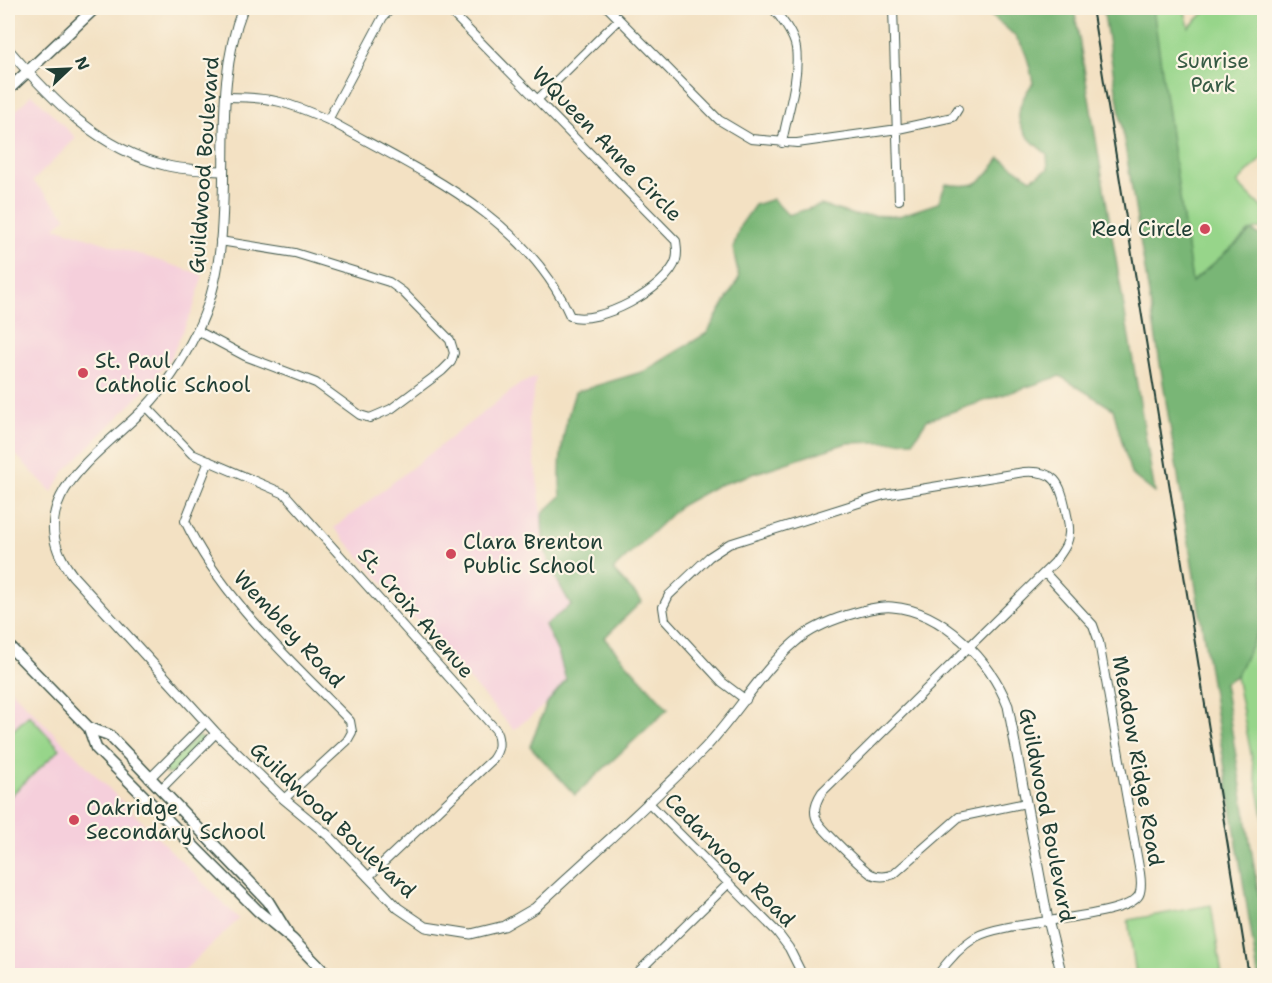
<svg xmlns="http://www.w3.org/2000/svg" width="1272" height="983" font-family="'Shantell Sans',sans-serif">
<rect width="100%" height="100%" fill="#fcf5e5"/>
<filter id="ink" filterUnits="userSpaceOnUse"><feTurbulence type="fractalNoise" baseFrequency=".0167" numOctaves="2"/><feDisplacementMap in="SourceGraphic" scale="12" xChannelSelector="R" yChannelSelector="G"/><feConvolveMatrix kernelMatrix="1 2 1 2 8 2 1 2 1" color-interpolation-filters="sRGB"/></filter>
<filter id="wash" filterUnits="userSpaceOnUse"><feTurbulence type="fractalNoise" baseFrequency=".008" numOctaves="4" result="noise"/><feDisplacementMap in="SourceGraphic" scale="24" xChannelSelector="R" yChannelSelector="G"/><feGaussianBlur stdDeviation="1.35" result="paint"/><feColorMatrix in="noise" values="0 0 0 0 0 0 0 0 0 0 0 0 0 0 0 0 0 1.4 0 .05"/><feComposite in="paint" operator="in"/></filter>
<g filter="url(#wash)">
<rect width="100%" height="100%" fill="#f3e1c3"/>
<path fill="#f5cfdb" d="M32,94L76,138L33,181L67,217L55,227L203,275L193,309L171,357L146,389L64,472L52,492L8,447V119Z
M536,377L529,421L542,514V541L549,567L571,605L545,625L559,655L566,680L547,703L514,730L334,528L520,384Z
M8,687L239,919L179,975H8Z"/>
<path fill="#97d58a" stroke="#5b895f" stroke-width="1.5" d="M1151,8H1184L1189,27L1209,8H1264V156L1237,183L1262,208H1264V227L1250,231L1192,283Z
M1264,620V821L1236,676Z
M29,715L60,749L9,797L8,735Z
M197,737H201L203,742L171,774H166L165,769Z
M1211,905L1222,975H1136L1128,920Z"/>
<path fill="#79b676" stroke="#4c7a55" stroke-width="1.5" d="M993,8H1074L1155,493L1131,474L1113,409L1060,376L927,420L913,441L847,443L716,486L680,506L613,570L642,601L604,638L668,709L575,795L530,746L547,703L566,680L559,655L545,625L571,605C550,569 542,556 542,514L561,496C557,460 564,427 575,392L645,371L707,333L739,278L733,248L740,226L755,205L773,199L788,215L821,205L854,215L899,216L938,203L946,184C978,189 981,183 1000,158L1031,179L1048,169L1047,154C1018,132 1008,116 1033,83C1026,44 1021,39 990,15Z
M1103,8H1153L1192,282L1251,231L1264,237V620L1236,676L1224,683L1264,927V975H1258Z"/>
</g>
<g filter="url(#ink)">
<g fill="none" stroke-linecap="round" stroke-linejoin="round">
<g stroke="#3f5649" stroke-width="10">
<path id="minor" d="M392,8L383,17L328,120C419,171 526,216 570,316C598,326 667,289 676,260C678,253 677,248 676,241L447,8
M608,8L719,120L751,139L797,143L898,129L953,117L958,109
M772,8C781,17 794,35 796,48C800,78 787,114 782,143
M893,8L899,200
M227,97C271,97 288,102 328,120
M538,99L619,19
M198,331L245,356L316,383L360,415L370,418L391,409L442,371L451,362L454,353L450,340L403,292L389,282L295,253L220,241
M146,406L192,454L285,494L496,730C500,743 500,749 492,760L368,877
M209,461L185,521C223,600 290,659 350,721L352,732L347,741L284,799
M746,700L722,682L665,620L663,607L669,595L709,557L729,544L884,495L1024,472C1055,470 1060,482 1066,510C1067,517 1070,526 1069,533C1069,544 1061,553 1055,562L822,792C816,801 812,812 818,822C823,830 864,870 871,874C879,878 886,877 894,874L959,817L1026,803
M149,779L206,722
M160,790L216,733
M648,802L777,932L789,948L803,976
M634,976L729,883
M937,976C947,962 961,946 976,937C1007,919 1125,920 1139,895C1142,889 1141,880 1140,873L1099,642L1093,625L1046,574"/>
</g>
<g stroke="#3f5649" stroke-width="11">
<path id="tertiary" d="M243,8C203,109 247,235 196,333C183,359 165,387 145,408C99,455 15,502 73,576L216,733L284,799L330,837L398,908L426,927L471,934L504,926L535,908C590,856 648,806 701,752C735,718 759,673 795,642C810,629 829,621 848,615C862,611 877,606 892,607C943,611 990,660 1008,706L1048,920L1062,976
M8,49C52,100 99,150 168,166C185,170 205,170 223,171"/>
</g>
<g stroke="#3f5649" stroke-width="13">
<path id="secondary" d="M8,90L95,8
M8,645L89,728L96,748L258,911L292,939L328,976
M89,728L109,735L268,901L287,932"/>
</g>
<use href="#minor" stroke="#fff" stroke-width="8"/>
<use href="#tertiary" stroke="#fff" stroke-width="9"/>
<use href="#secondary" stroke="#fff" stroke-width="10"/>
<path stroke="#1f3d34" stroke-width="2" d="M1092,8L1249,976"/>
</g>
</g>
<g fill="#d1495b" stroke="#fcf5e5" stroke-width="2">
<circle cx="1205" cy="229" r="6"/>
<circle cx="83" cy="373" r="6"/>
<circle cx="451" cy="554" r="6"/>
<circle cx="74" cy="820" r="6"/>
</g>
<g text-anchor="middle" stroke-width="4.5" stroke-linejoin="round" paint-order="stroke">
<g font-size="21" fill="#375b45" stroke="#fcf5e5">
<text x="1213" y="68">Sunrise<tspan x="1213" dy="24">Park</tspan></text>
</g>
<g font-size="21" fill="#1f3d34" stroke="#fcf5e5">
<text transform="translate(607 144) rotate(46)" y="7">WQueen Anne Circle</text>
<text transform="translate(204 165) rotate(-86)" y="7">Guildwood Boulevard</text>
<text transform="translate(416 613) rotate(49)" y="7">St. Croix Avenue</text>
<text transform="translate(289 629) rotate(47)" y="7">Wembley Road</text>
<text transform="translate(1138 761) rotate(80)" y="7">Meadow Ridge Road</text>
<text transform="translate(1047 815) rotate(79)" y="7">Guildwood Boulevard</text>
<text transform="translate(333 820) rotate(43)" y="7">Guildwood Boulevard</text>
<text transform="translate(730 860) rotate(46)" y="7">Cedarwood Road</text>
</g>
<g font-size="21" fill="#1f3d34" stroke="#fcf5e5" text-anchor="start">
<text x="1193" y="236" text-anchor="end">Red Circle</text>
<text x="95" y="368">St. Paul<tspan x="95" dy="24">Catholic School</tspan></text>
<text x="463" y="549">Clara Brenton<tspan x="463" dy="24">Public School</tspan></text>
<text x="86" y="815">Oakridge<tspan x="86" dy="24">Secondary School</tspan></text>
</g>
</g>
<rect width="1272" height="983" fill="none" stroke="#fcf5e5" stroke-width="30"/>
<g transform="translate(69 69) rotate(67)" stroke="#fcf5e5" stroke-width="4.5" paint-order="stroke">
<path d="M0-4.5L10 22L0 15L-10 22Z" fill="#1f3d34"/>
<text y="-9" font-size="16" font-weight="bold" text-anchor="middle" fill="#1f3d34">N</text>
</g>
</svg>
